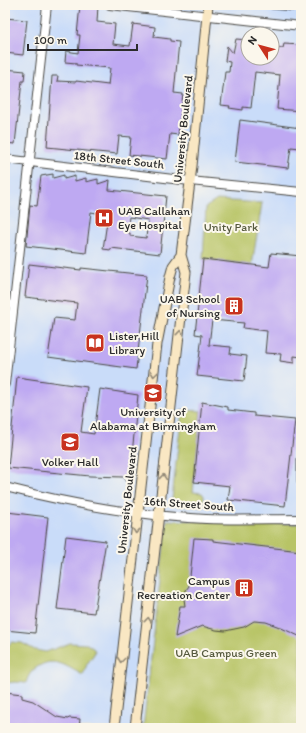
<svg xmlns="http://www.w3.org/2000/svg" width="306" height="733" font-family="Itim,sans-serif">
<rect width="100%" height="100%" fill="#fbf7ec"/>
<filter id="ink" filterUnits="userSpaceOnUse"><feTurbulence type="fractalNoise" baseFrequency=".025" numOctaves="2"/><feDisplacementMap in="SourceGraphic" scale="8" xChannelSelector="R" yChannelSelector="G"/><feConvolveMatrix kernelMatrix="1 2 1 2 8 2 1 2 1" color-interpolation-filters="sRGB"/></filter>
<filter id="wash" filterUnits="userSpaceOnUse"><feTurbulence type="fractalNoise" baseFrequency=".012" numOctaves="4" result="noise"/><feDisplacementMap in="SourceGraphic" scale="16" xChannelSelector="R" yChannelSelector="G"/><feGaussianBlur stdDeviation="0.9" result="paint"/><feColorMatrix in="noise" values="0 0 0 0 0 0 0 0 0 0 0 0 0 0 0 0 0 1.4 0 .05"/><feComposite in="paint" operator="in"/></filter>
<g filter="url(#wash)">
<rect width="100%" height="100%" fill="#eee5c7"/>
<path fill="#c9dcf9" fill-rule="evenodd" d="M5,5H301V728H5ZM248,34H272V58H248Z"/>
<path fill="#b8c466" stroke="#727848" d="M217,200L262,203L252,265L203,259L206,207Z
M182,410L201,411L193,492L202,493L204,496L203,507L176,505L172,499Z
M167,520L301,524V728H143Z
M12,642L22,643L35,650L46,652L70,643L87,644L94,649L95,652L94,654L87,664L83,675C69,668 55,656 39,666C32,670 28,675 26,683L16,682L5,683V648Z"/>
<g id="blocks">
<path fill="#bea9f2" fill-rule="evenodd" d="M80,5H98L97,22L115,24L113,44L130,46L133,24L155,27L154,37L170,39V41L179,42L174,93L183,94L178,135L170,134L167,159L129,155L131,137L119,136L117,154L47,147L52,76H58L57,81L76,82V81L108,85L110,68L76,65V63L65,62L66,51L78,53L80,35H77Z
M271,5H293V11L271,9Z
M5,18L27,20L23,55L5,53Z
M236,39L248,40V58H272V47L283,48L284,44L301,45V111L277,109L280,75L255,72L251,108L243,107V110L229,108L230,106L221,105L225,72H229L230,62L225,61L227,46L233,53Z
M5,69L25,71L24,81H22L15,144L5,143Z
M240,120L301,128L300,148L291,147L288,168L235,162Z
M53,174V178L64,175V179L75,176V181L86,178V182L98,179V184L110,180L109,190L166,196L160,254L111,248V250L103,249L108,215L91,212L86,253L26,246L30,205L37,206L41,176ZM129,217L148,220L146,238L130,236V233L127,232Z
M271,253L301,256V357L294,356V363L280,361L281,354L265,353L267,331L243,328L244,323L212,320L209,345L231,347L230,354L247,356L244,381L197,376L202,335L195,334L203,259L269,267Z
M29,264L81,270V268L147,275L136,369L48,357L54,318L75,320L77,303L25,297Z
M17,377L87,387L81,432L94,434L100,389L138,395L129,484L123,477L90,476L8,468Z
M202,402L228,407V410L254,413V416L295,420L285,506L228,500L230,486L194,482Z
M7,512L48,517L35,633L5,630V530Z
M66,536L106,541L94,613L57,609Z
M194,538L213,539V541L301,551V637L277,626L266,622L254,621L244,627L225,631L216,630L202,626L175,637L180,606H185L184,599L186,590L189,586Z
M5,692L22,694V698L33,701L57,717L68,719L69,718L80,719L79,728H5Z"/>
</g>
</g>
<g filter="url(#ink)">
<use href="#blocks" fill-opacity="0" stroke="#484742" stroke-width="1"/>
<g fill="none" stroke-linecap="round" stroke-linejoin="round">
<g stroke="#484742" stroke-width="9">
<path id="minor" d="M301,459V481"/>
</g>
<g stroke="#484742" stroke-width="10">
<path id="tertiary" d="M110,5L301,26
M5,159L190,181L301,192
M5,384L47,5
M5,487C71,504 139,516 206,519C238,520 269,519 301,519"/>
</g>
<g stroke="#484742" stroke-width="11">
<path id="secondary" d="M114,728L157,344L170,277L173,266L181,255
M135,728L186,272L181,255L192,166L208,5"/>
</g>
<use href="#minor" stroke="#fff" stroke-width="7"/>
<use href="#tertiary" stroke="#fff" stroke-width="8"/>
<use href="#secondary" stroke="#f9e7c3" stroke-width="9"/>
</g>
<defs><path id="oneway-chevron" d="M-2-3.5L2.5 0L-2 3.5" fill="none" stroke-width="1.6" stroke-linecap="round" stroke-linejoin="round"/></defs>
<g stroke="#928977">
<use href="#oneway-chevron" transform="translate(180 333) rotate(-84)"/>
<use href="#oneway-chevron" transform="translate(154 374) rotate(97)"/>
<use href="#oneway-chevron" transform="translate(163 477) rotate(-84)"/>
<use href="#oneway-chevron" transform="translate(136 531) rotate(96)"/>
<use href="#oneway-chevron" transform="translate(148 620) rotate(-84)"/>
<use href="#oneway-chevron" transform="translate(121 660) rotate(97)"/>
</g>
</g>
<defs>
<g id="hospital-square" transform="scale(1)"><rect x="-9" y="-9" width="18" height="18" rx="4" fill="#c8321e" stroke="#fbf7ec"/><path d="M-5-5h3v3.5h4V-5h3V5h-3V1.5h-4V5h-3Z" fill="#fff"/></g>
<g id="building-square" transform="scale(1)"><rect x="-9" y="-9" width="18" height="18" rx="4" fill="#c8321e" stroke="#fbf7ec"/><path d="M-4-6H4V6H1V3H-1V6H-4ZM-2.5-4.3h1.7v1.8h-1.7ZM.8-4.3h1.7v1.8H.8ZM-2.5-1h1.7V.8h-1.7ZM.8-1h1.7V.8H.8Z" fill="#fff"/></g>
<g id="library-square" transform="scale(1)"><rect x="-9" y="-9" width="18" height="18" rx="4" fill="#c8321e" stroke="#fbf7ec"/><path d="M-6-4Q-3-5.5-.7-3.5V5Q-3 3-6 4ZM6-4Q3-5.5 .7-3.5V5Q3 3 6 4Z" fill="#fff"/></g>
<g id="university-square" transform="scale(1)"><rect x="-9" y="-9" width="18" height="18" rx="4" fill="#c8321e" stroke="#fbf7ec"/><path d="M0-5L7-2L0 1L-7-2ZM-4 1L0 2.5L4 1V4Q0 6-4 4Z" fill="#fff"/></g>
<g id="school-square" transform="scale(1)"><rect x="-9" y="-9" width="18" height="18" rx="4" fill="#c8321e" stroke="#fbf7ec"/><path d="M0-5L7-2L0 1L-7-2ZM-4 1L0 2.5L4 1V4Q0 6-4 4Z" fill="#fff"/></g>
</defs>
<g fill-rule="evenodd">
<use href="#hospital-square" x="104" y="218"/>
<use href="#building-square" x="234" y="306"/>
<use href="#library-square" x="95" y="343"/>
<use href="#university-square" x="153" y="393"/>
<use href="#school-square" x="70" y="442"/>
<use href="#building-square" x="244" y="588"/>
</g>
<g text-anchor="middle" stroke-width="4" stroke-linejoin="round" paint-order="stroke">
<g font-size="12" fill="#2b2b2b" stroke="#fbf7ec">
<text transform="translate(183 129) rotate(-84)" y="4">University Boulevard</text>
<text transform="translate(119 160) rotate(6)" y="4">18th Street South</text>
<text transform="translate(127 500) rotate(-84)" y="4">University Boulevard</text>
<text transform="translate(189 504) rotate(4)" y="4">16th Street South</text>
</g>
<g font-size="12" fill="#2b2b2b" stroke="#fbf7ec" text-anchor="start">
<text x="118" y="215">UAB Callahan<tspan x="118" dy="14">Eye Hospital</tspan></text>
<text x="220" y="303" text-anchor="end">UAB School<tspan x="220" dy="14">of Nursing</tspan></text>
<text x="109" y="340">Lister Hill<tspan x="109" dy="14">Library</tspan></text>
<text x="153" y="416" text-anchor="middle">University of<tspan x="153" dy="14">Alabama at Birmingham</tspan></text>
<text x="70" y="466" text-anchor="middle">Volker Hall</text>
<text x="230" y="585" text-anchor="end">Campus<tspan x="230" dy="14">Recreation Center</tspan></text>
</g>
<g font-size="12" fill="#55593d" stroke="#fbf7ec">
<text x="231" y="231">Unity Park</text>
<text x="226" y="657">UAB Campus Green</text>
</g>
</g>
<rect width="306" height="733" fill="none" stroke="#fbf7ec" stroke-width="20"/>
<g transform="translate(260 46) rotate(306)"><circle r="19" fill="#fbf7ec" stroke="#a8a59f"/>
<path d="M0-3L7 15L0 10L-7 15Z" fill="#c8321e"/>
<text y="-6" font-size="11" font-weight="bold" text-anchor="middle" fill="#2b2b2b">N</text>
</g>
<path d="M28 44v6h109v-6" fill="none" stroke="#2b2b2b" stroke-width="2"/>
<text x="34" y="44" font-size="12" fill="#2b2b2b" stroke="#fbf7ec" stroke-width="3" paint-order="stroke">100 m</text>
</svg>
